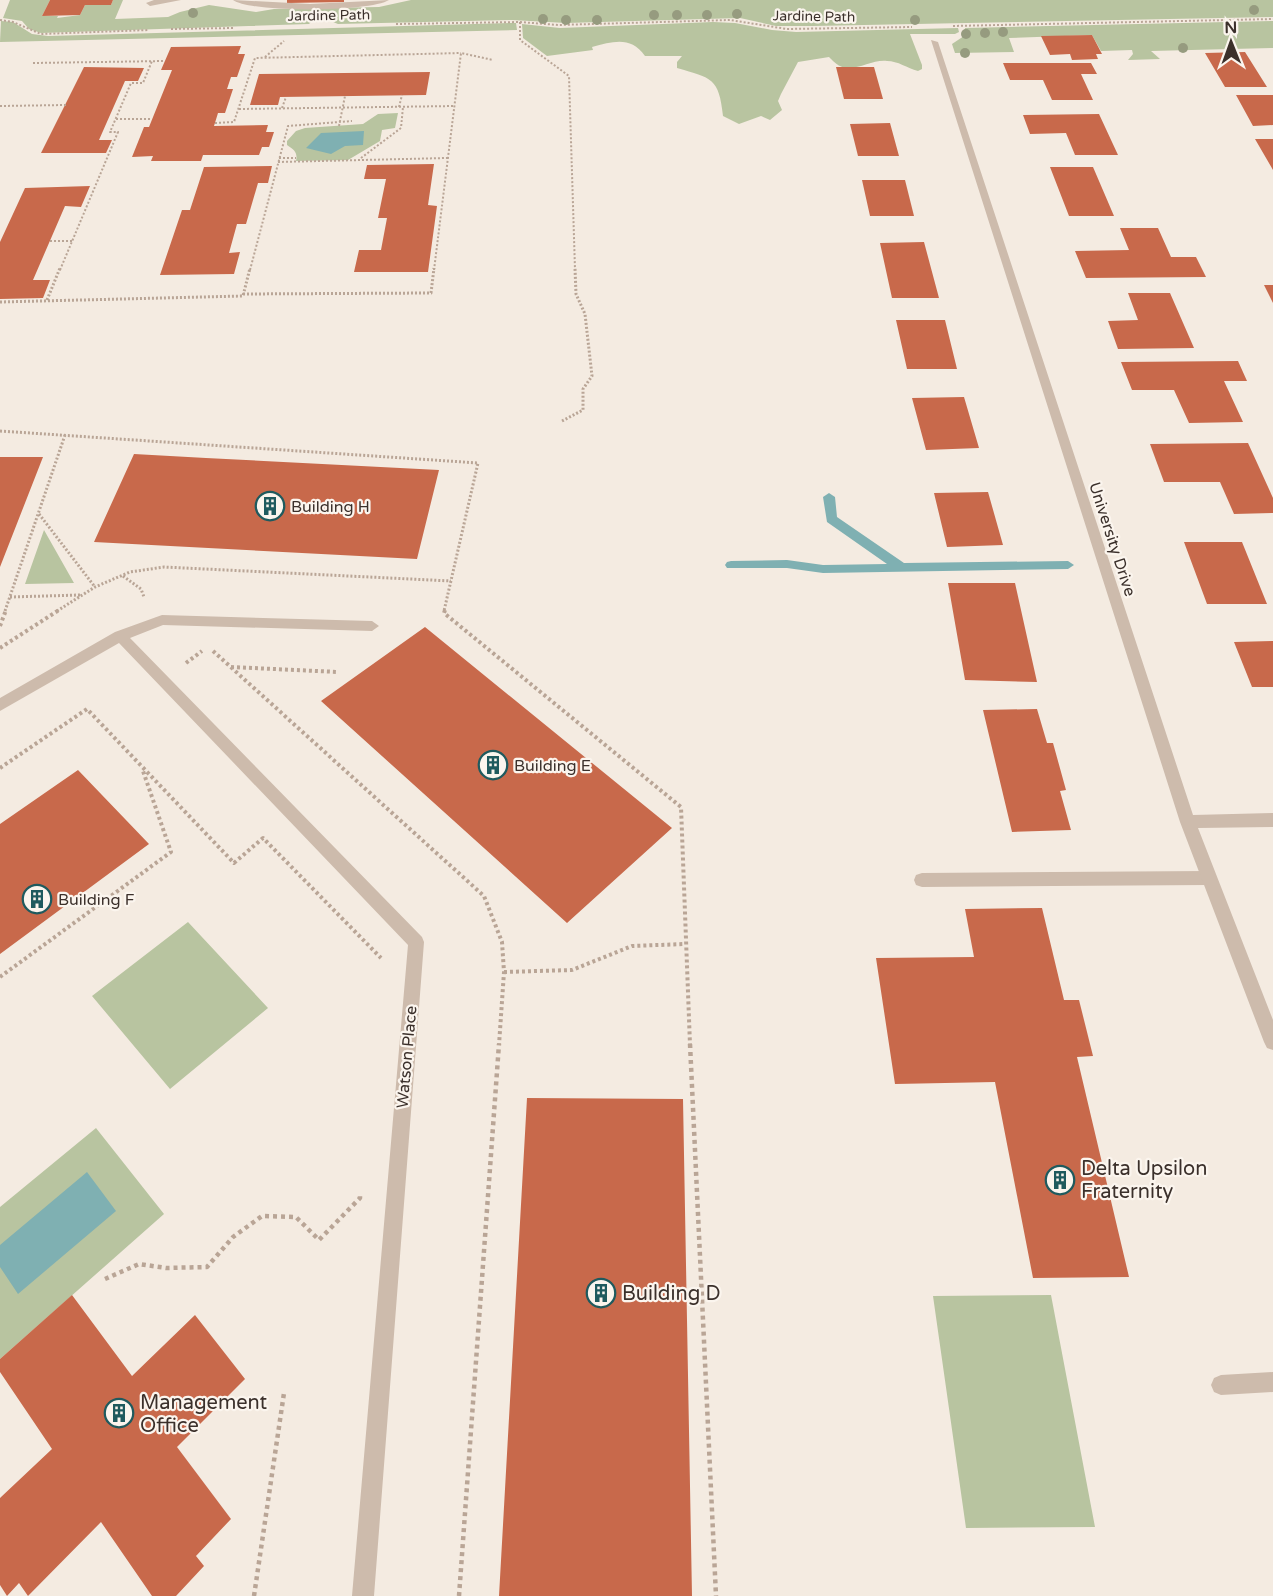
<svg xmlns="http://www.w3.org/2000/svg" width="1273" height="1596" font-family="'Varela Round',sans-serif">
<rect width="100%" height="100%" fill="#f4ebe1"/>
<path fill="#b8c4a0" d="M10,0H50L42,16H58L57,18L80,15L85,5H111L113,0H123L115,19L168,17L180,12L209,5L256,12L274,9L379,7L411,0H1273V17L813,26H776L740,18L566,23L512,20L338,24L328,20H313L309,24L41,33L29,29L22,21L3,18Z
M1,21L13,22L32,34L48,36L512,23H516L517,30L0,42Z
M1273,21V48L1151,51L1160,59L1128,60L1133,54L1132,50L1101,51L1092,35L1009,38L1014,52L955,53L952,44L964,36L965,28Z
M713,22L735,23L772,30L796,32L958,28L959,32L955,34H910L922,65V69L918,71C907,68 898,61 887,61C872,59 854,73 840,66C837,65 832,60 829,57L798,62L781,94L778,101L782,110L770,120L761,116L739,124L723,116C719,78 712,78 677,68V62L682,56H645C631,36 614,41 592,47L593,50L547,56L523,38L522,24L560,28Z
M398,113L395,128L382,130L380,141L348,160L296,161C298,152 294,150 287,145V141L296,131L305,128L363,124L378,114Z
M44,530L74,583L25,584Z
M188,922L268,1008L170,1089L92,996Z
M96,1128L164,1214L0,1359V1207Z
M1051,1295L1095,1527L966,1528L933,1296Z"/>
<path fill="#7fb0b2" d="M364,131L363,145L345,146L331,154L306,148L321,133Z
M87,1172L116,1211L18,1294L0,1267V1245Z"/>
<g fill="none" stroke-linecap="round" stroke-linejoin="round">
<path fill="#7fb0b2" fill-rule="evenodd" d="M829,493L835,497L837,517L904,563L1068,561L1074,565L1068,569L823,573L787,568H727L725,565L727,562L731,561L787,560L823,565L887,564L827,522L823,497Z"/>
</g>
<path fill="#c8694b" d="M50,0H113L111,5H85L80,15L42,16Z
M287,0H344V2L287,3Z
M1092,35L1102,54H1096L1098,59L1072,60L1070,54L1050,55L1041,36Z
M241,46L238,54H245L237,77H231L227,89H233L225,113H218L214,126L268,125L266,132H274L269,147H262L259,155H203L201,161H151L153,156L132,157L144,127H149L172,70H161L171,47Z
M1245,52L1267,87H1225L1205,53Z
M1003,63H1091L1097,74H1081L1093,100H1052L1043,80H1010Z
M84,67L144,68L138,81H125L99,140H112L106,153H41Z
M836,67H874L883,99H844Z
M430,72L426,95L280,97L278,105H250L259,74Z
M1236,95H1273V125L1253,126Z
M1099,114L1118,155H1075L1066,133L1030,134L1023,115Z
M890,123L899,156H858L850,124Z
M1255,139H1273V170Z
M434,164L428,205L437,206L428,272H354L359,250H381L387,218H378L386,179H364L367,165Z
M272,166L268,183H258L246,224H237L229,253L240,252L234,274L160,275L182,210H190L204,167Z
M1050,167H1093L1114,216H1069Z
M862,180H905L914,216H870Z
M90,186L81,207L65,206L33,280H50L43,298L0,299V242L25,188Z
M1120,228H1158L1171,257H1196L1206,277L1086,278L1075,251L1129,250Z
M924,242L939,298H892L880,243Z
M1264,285H1273V303Z
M1128,293H1170L1194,348L1118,349L1108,321L1138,320Z
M896,320H945L957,369H907Z
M1238,361L1247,381H1224L1243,422L1189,423L1174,390H1132L1121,362Z
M964,397L979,448L926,450L912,398Z
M1248,443L1273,498V513L1234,514L1220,482H1164L1150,444Z
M134,454L206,458L439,470L417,559L94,542Z
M0,457H43L0,567Z
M988,492L1003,545L947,547L934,493Z
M1184,542H1242L1267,604H1207Z
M948,583H1015L1037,682L965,680Z
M425,627L672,828L567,923L321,701Z
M1273,641V687H1252L1234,642Z
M1037,709L1047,743H1053L1066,790L1060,791L1071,830L1012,832L983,710Z
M78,770L149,844L0,954V824Z
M1042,908L1064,1000H1079L1093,1056L1077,1057L1129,1277L1033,1278L995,1082L895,1084L876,958L974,957L965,909Z
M527,1098L683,1099L692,1596H499Z
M72,1295L132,1376L195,1315L245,1379L177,1447L231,1519L196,1556L204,1566L176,1596H152L101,1522L28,1596L19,1583L7,1596L0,1585V1498L52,1449L0,1372V1359Z"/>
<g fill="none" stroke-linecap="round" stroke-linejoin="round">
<path stroke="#b9a596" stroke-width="2" stroke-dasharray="2 2" stroke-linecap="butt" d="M0,20L13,22L41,34L149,30
M520,22V40L569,76L575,270
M396,24L520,22L558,25L730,20L787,29L912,27
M953,26L1273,19
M171,29L233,28
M265,57L284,41
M33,63L165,61
M0,106L66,105
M399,107L402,95
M282,108L286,97
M239,109L454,106
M116,119H152
M215,123L234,122L255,58L461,53
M339,126L345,96
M279,158H296
M361,158L401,128L403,107
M278,162L447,158
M50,241H72
M60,270L118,132H110L131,83H143L152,61
M250,270L288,126L352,121
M434,270L461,53L493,60"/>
<path stroke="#b9a596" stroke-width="3" stroke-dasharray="2 2" stroke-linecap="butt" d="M243,294L431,293L434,268
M47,300L60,268
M0,302L243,296L250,268
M562,421L583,410V389L592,376L585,314L576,294L575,268
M0,431L478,463L444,611
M39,514L95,587
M123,576L141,589L144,597
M10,597L80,595
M5,611L65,435
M57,611L95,587L130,572L164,567L451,581"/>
<path stroke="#b9a596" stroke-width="4" stroke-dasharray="3 3" stroke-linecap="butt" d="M445,610L444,613L681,807L690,1045
M0,626L6,610
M0,648L59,610
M213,651L484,896L502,942L504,972L499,1045
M186,663L202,651
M231,667L338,672
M0,768L87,709L234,863L263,838L381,958
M504,972L572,970L632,946L685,944
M0,977L171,852L143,771"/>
<path stroke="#b9a596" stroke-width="4.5" stroke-dasharray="4 4" stroke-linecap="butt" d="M690,1044L716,1596
M105,1279L139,1264L166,1268L207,1267L233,1237L262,1216L296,1217L319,1240L360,1198V1194
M254,1596L284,1393
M459,1596L499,1044"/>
<path fill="#cdbbac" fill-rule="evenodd" d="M154,0H181L150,6L146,3Z
M233,0L310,4L389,0C370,12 251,13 233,0Z
M1208,871L1214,873L1216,878L1214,883L1208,885L922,887L916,885L914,880L916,875L922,873Z
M1273,1372V1392L1221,1395L1214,1392L1211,1385L1214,1378L1221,1375Z"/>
<path fill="#cdbbac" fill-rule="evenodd" d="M931,40L938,42L1193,815L1273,813V827L1198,828L1273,1020V1050L1267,1048L1264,1042L1180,822Z
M162,615L372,621L379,626L372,631L163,625L130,638L422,937L424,942L374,1596H352L408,945L119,643L0,711V698L115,632Z"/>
</g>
<g fill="#969b7f">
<circle cx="1254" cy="10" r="5"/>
<circle cx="193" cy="13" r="5"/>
<circle cx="737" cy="14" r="5"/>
<circle cx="654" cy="15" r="5"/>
<circle cx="677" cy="15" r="5"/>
<circle cx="707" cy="15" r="5"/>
<circle cx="543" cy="19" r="5"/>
<circle cx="566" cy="20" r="5"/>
<circle cx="597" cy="20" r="5"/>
<circle cx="915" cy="20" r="5"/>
<circle cx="1003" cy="32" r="5"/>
<circle cx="985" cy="33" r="5"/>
<circle cx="966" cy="34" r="5"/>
<circle cx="1183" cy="48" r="5"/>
<circle cx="965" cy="53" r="5"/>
</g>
<defs>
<g id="building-ring" transform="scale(1.5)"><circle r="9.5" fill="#fbf5ee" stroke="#1f5a5e" stroke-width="1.5"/><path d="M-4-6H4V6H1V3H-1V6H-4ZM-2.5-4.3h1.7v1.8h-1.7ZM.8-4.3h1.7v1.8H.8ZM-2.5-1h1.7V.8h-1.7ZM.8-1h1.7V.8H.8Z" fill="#1f5a5e"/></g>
</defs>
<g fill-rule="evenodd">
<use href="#building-ring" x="270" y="506"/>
<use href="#building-ring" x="493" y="765"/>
<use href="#building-ring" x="37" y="899"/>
<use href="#building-ring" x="1060" y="1180"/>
<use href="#building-ring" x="601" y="1293"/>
<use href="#building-ring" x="119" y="1413"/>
</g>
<g text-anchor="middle" stroke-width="4.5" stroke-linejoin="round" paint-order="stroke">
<g font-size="14" fill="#3b302b" stroke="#fbf5ee">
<text transform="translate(329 15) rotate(-1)" y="5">Jardine Path</text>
<text transform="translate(814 16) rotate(1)" y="5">Jardine Path</text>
</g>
<g font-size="16" fill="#3b302b" stroke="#fbf5ee" text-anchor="start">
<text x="291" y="512">Building H</text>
<text x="514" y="771">Building E</text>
<text x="58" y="905">Building F</text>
</g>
<g font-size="16" fill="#3b302b" stroke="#fbf5ee">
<text transform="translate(1113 539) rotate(72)" y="6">University Drive</text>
<text transform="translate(406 1057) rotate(-85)" y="6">Watson Place</text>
</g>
<g font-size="20" fill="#3b302b" stroke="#fbf5ee" text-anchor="start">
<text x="1081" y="1175">Delta Upsilon<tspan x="1081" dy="23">Fraternity</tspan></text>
<text x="622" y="1300">Building D</text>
<text x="140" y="1409">Management<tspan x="140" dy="23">Office</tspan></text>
</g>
</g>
<g transform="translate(1231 42) rotate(359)" stroke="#fbf5ee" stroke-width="4.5" paint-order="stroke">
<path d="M0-4.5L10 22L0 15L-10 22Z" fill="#3b302b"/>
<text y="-9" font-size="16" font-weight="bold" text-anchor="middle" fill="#3b302b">N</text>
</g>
</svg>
